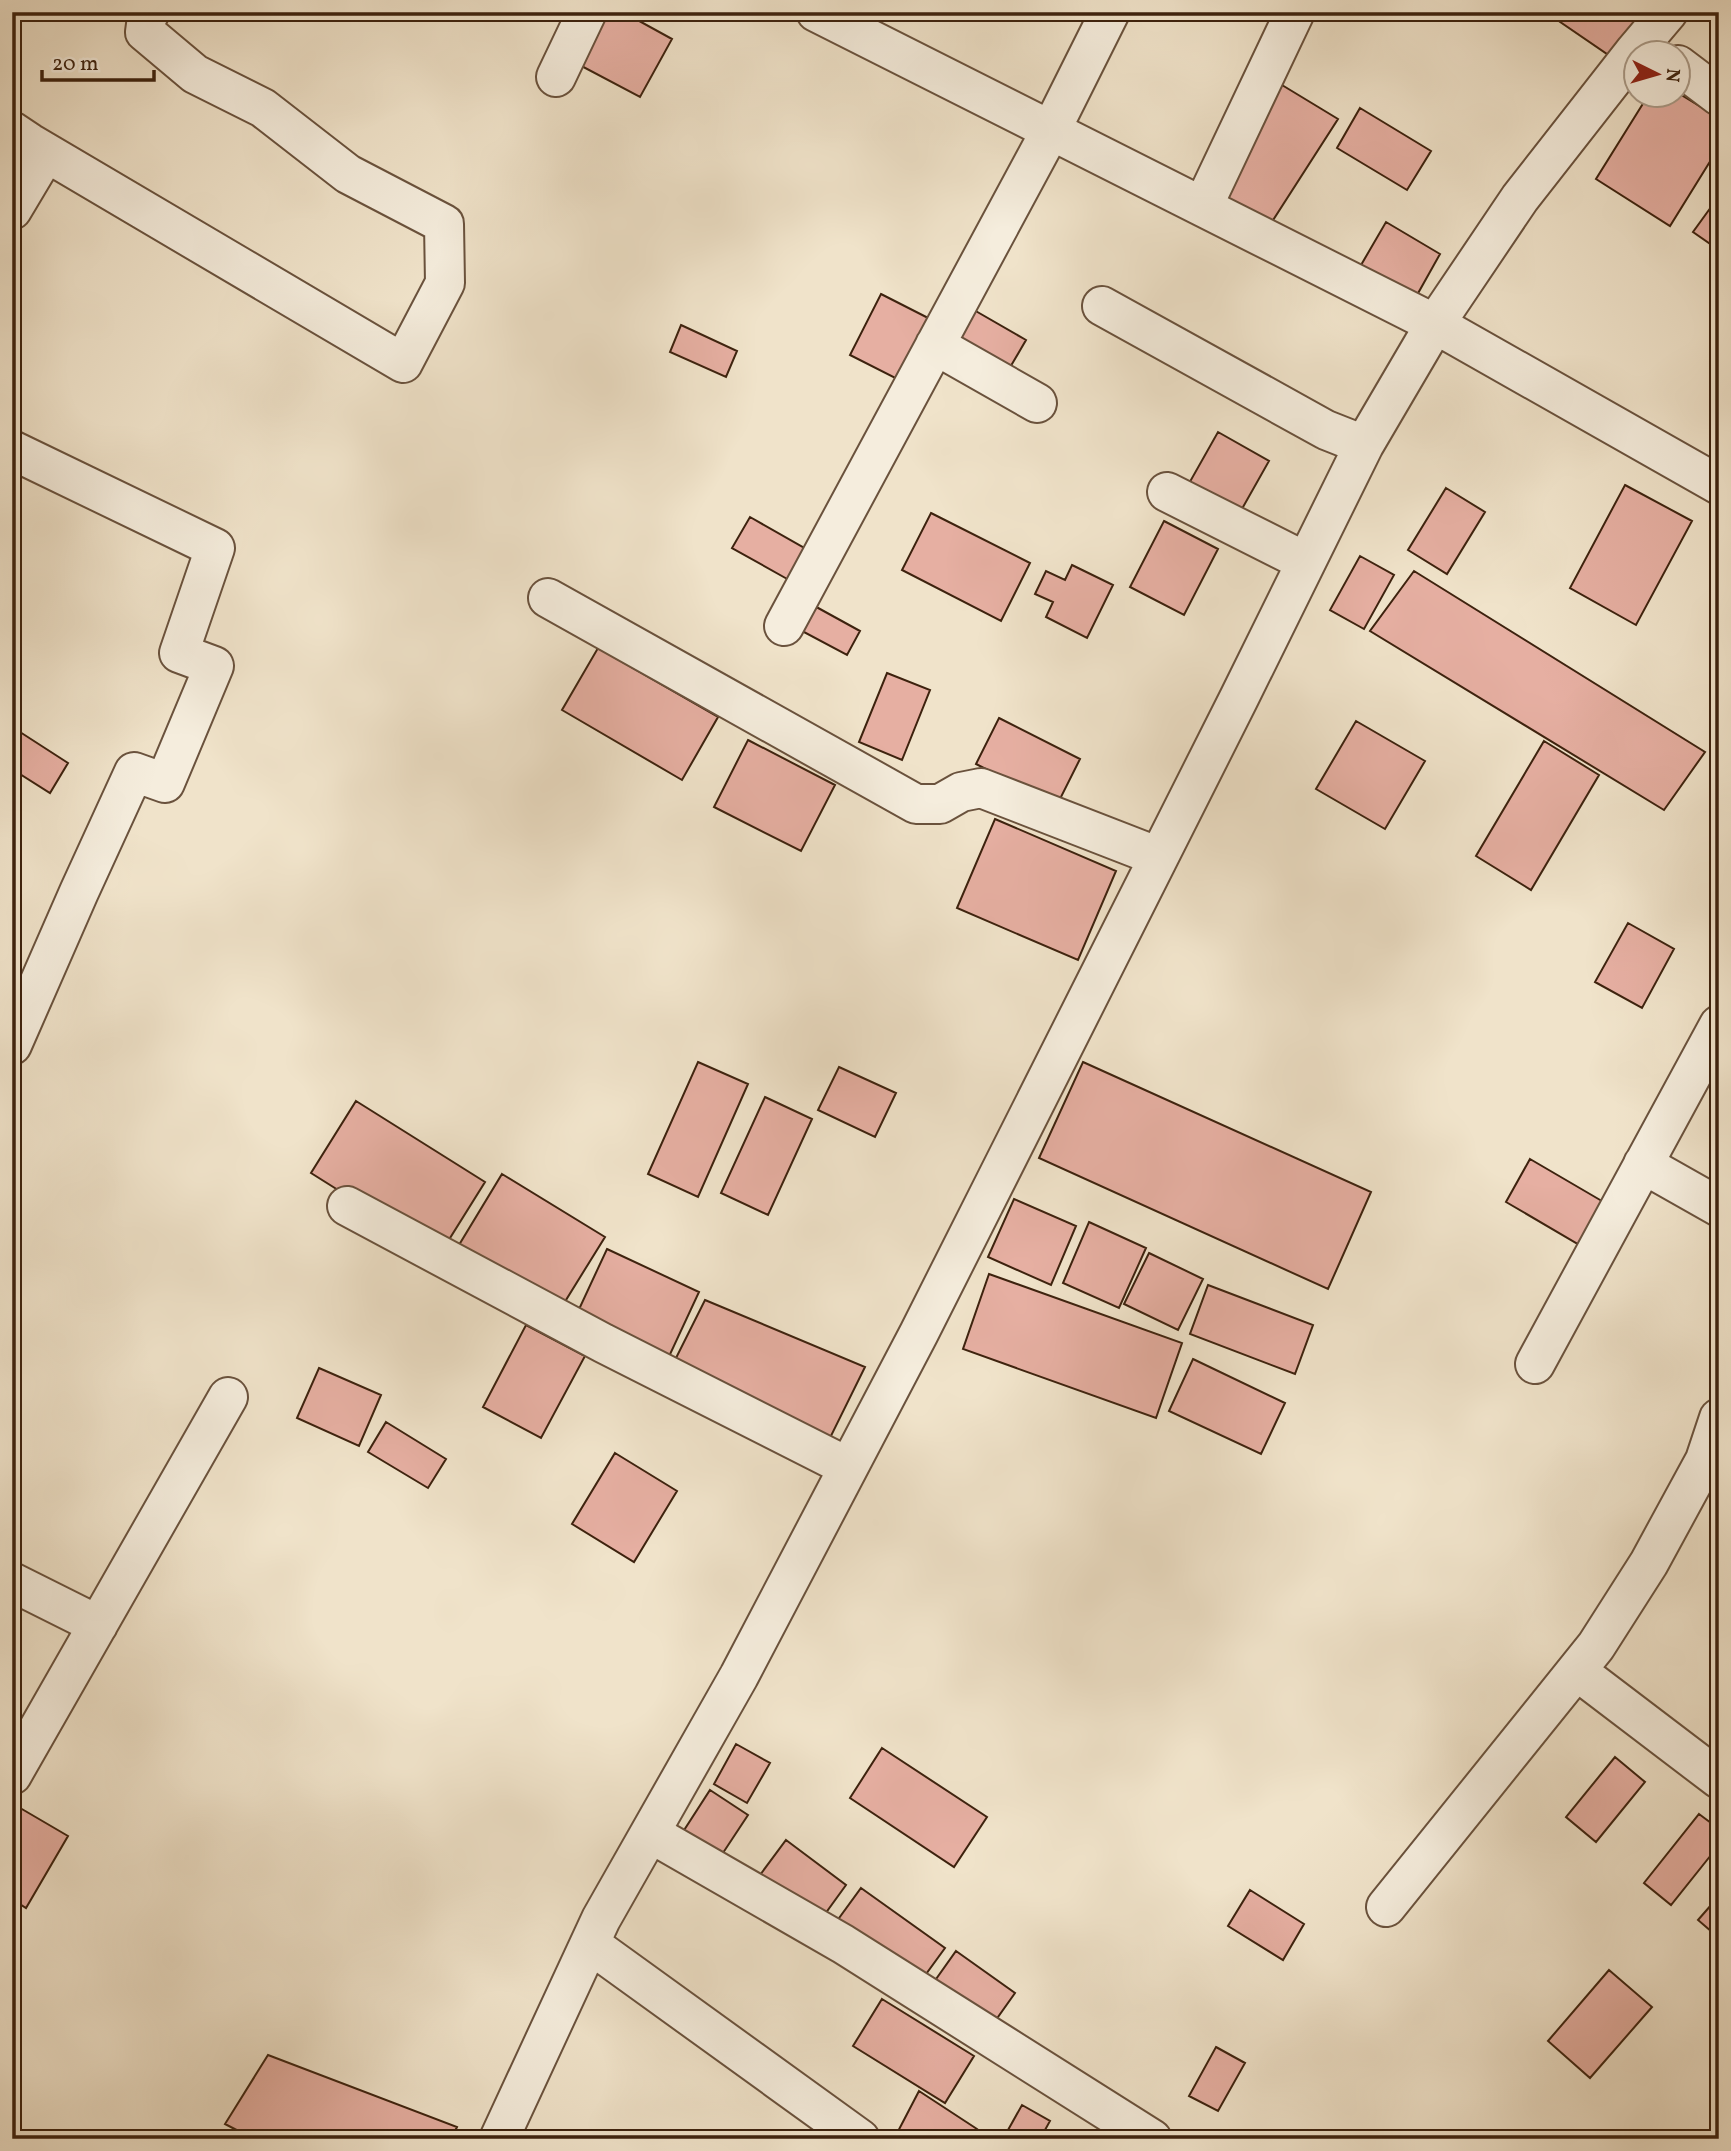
<svg xmlns="http://www.w3.org/2000/svg" width="1731" height="2151" font-family="Vollkorn,serif">
<rect width="100%" height="100%" fill="#f0e3ca"/>
<filter id="stains"><feTurbulence type="fractalNoise" baseFrequency=".00286" numOctaves="4"/><feColorMatrix values="0 0 0 0 .2 0 0 0 0 .09 0 0 0 0 .02 0 0 0 .5 -.17"/></filter>
<radialGradient id="worn" r=".72"><stop offset=".6" stop-color="#630" stop-opacity="0"/><stop offset="1" stop-color="#630" stop-opacity=".3"/></radialGradient>
<path fill="#e6afa2" stroke="#3d220e" stroke-width="2" d="M598,12H623L672,39L640,97L572,61Z
M1552,12H1641L1610,56L1550,15Z
M1277,82L1338,119L1268,228L1211,198Z
M1678,93L1719,118V147L1670,226L1596,179L1649,94H1678Z
M1360,108L1431,151L1407,190L1337,148Z
M1719,196V250L1693,232Z
M1386,222L1440,254L1412,304L1357,272Z
M881,294L940,324L909,385L850,355Z
M967,306L1026,340L1005,376L946,343Z
M681,325L737,351L726,377L670,352Z
M1218,432L1269,461L1234,523L1183,494Z
M1625,485L1692,521L1636,625L1570,588Z
M1446,488L1485,512L1447,574L1408,550Z
M931,513L1030,563L1001,621L902,570Z
M750,517L806,549L789,580L732,548Z
M1164,521L1218,549L1184,615L1130,587Z
M1360,556L1394,575L1364,629L1330,610Z
M1072,565L1113,585L1087,638L1046,617L1053,602L1035,594L1046,571L1065,580Z
M1414,571L1705,752L1664,810L1370,631Z
M800,598L860,631L847,655L787,623Z
M598,648L718,717L682,780L562,710Z
M887,673L930,690L902,760L859,742Z
M999,718L1080,759L1057,805L976,764Z
M1356,721L1425,761L1385,829L1316,789Z
M20,732L68,763L50,793L12,769V745Z
M748,740L835,785L801,851L714,807Z
M1544,741L1599,775L1531,890L1476,856Z
M995,819L1116,871L1078,960L957,908Z
M1628,923L1674,949L1642,1008L1595,982Z
M698,1062L748,1084L698,1197L648,1174Z
M1083,1062L1371,1192L1328,1289L1039,1158Z
M839,1067L896,1093L875,1137L818,1110Z
M765,1097L812,1119L768,1215L721,1193Z
M356,1101L485,1182L440,1254L311,1173Z
M1530,1159L1607,1204L1583,1247L1506,1202Z
M502,1174L605,1237L561,1308L459,1245Z
M1014,1199L1076,1226L1051,1285L988,1257Z
M1089,1222L1146,1248L1119,1308L1063,1283Z
M607,1249L699,1292L666,1363L574,1320Z
M1149,1253L1203,1279L1178,1330L1124,1304Z
M989,1274L1182,1343L1156,1418L963,1349Z
M1208,1285L1313,1325L1295,1374L1190,1334Z
M705,1300L865,1367L828,1442L672,1366Z
M526,1325L585,1356L541,1438L483,1407Z
M1193,1359L1285,1403L1261,1454L1169,1411Z
M319,1368L381,1395L359,1446L297,1418Z
M386,1422L446,1459L428,1488L368,1452Z
M615,1453L677,1491L634,1562L572,1524Z
M736,1744L770,1763L747,1803L714,1784Z
M882,1748L987,1817L954,1867L850,1798Z
M1615,1757L1645,1782L1596,1842L1566,1817Z
M710,1790L748,1815L717,1862L679,1838Z
M15,1805L68,1836L26,1908L12,1899V1810Z
M1699,1814L1719,1829V1845L1671,1905L1644,1883Z
M786,1840L846,1885L817,1925L757,1879Z
M861,1888L945,1948L918,1985L834,1925Z
M1250,1890L1304,1924L1283,1960L1228,1926Z
M1719,1896V1938L1698,1920Z
M956,1951L1015,1993L988,2031L929,1989Z
M1609,1970L1652,2007L1590,2078L1548,2041Z
M882,1999L974,2056L945,2103L853,2046Z
M1216,2047L1245,2063L1218,2111L1189,2096Z
M268,2055L457,2127L451,2139H254L225,2124Z
M919,2091L977,2129L971,2139H894Z
M1022,2105L1050,2121L1040,2139H1003Z"/>
<g fill="none" stroke-linecap="round" stroke-linejoin="round">
<g stroke="#6a523d" stroke-width="42">
<path id="minor" d="M816,12L1435,324L1719,485
M1678,65L1719,96
M556,77L587,12
M12,131L30,143L403,363L445,283L444,224L348,174L263,108L195,74L145,32L147,17L150,12
M1203,206L1295,12
M12,210L46,153
M1102,306L1326,430L1364,445
M935,345L1037,403
M12,450L215,548L179,653L214,666L165,783L134,772L79,892L12,1045
M1167,492L1306,562
M548,598L916,804H940L961,792L981,788L1159,857
M784,626L1051,130L1110,12
M1643,1164L1719,1207
M347,1206L603,1343L848,1467
M1535,1364L1719,1025
M12,1582L98,1625
M1577,1671L1719,1779
M12,1775L228,1397
M650,1833L843,1944L1152,2139
M1386,1907L1596,1646L1649,1563L1705,1460L1719,1418
M590,1944L860,2139
M499,2139L601,1919L739,1676L919,1333L1239,698L1364,445L1435,324L1520,198L1635,51L1668,12"/>
</g>
<use href="#minor" stroke="#f5eddd" stroke-width="38"/>
</g>
<rect width="1731" height="2151" fill="none" stroke="#f0e3ca" stroke-width="42"/>
<rect x="14" y="14" width="1703" height="2123" fill="none" stroke="#3d220e" stroke-width="3.5"/>
<rect x="21" y="21" width="1689" height="2109" fill="none" stroke="#3d220e" stroke-width="2"/>
<g transform="translate(1657 74) rotate(95)"><circle r="33" fill="#f5eddd" stroke="#ab9c8a" stroke-width="2"/>
<path d="M0-5L12 26L0 18L-12 26Z" fill="#8f2418"/>
<text y="-10" font-size="19" font-weight="bold" text-anchor="middle" fill="#3d220e">N</text>
</g>
<path d="M42 70v10h112v-10" fill="none" stroke="#3d220e" stroke-width="3.5"/>
<text x="52" y="70" font-size="21" fill="#3d220e" stroke="#f5eddd" stroke-width="5" paint-order="stroke">20 m</text>
<rect width="100%" height="100%" filter="url(#stains)"/>
<rect width="100%" height="100%" fill="url(#worn)"/>
</svg>
